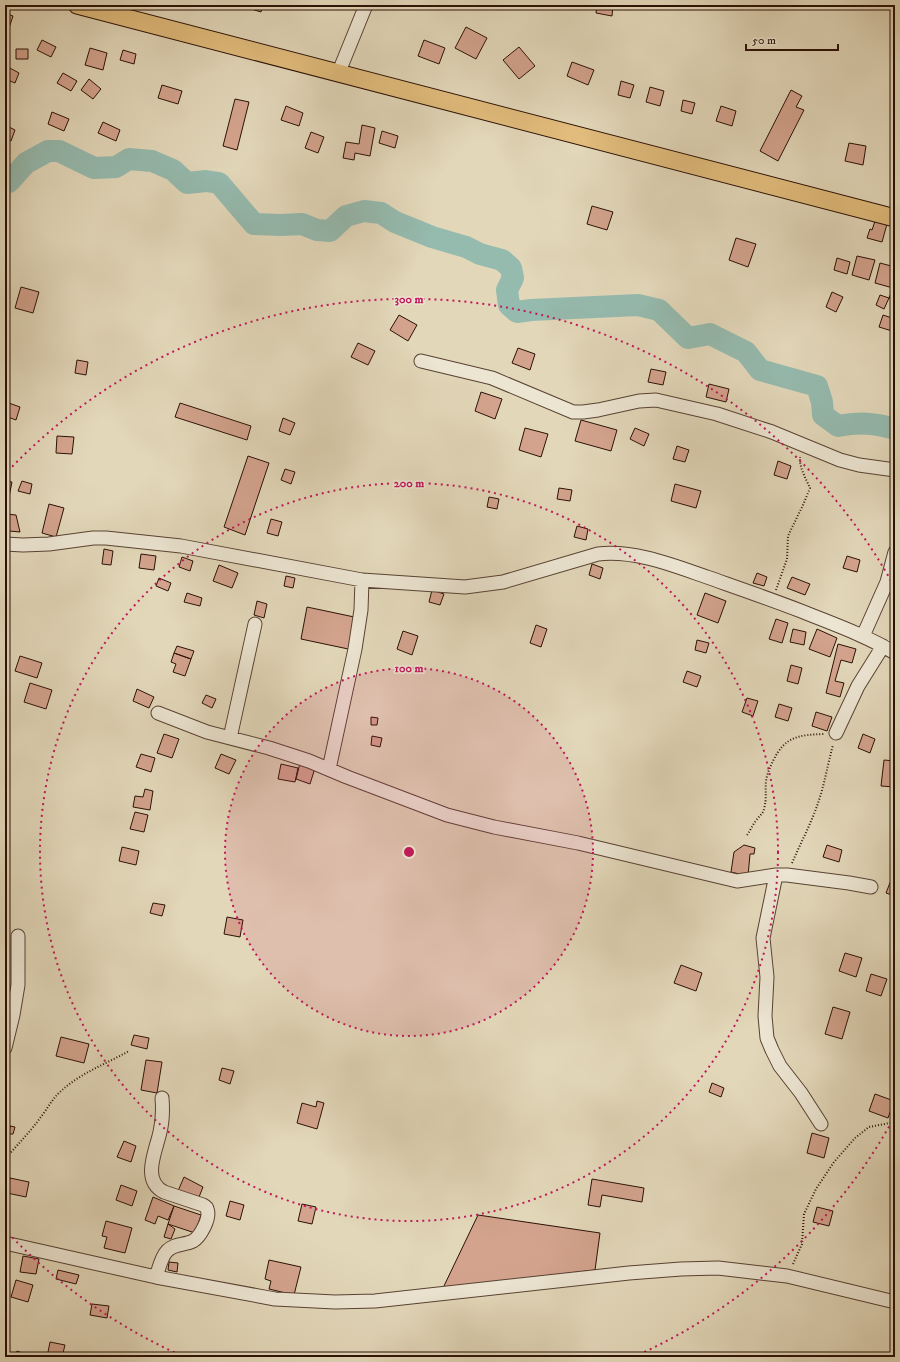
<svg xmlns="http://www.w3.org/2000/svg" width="900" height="1362" font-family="'IM FELL DW Pica',serif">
<rect width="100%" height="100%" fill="#e2d7b9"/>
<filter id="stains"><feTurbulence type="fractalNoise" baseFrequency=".005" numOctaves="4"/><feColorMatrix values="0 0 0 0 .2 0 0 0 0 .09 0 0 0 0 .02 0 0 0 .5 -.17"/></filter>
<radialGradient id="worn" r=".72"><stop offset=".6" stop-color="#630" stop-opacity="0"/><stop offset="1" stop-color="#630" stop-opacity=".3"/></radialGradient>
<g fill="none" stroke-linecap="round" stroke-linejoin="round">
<path stroke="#95baae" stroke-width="22" d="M5,182H9L26,163L48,151H59L94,168L116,167L129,159L152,161L173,170L187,183L206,181L219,183L254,224L281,225L302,224L317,230L330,231L346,216L364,211L381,213L395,222L432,237L466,247L480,254L502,260L511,268L513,278L507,290L509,305L517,312L531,310L638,305L659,310L688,338L710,334L746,352L760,370L817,386L822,402L823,415L838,426C859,422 875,423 895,429"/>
</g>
<path fill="#d3a38d" stroke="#2b1106" d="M248,5H263L261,12L248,8Z
M597,5H613L612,16L596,13Z
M5,13L13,16L9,28L5,26Z
M466,27L487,38L476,59L455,48Z
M42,40L56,47L51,57L37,50Z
M424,40L445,48L439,64L418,56Z
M519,47L535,66L519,79L503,60Z
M90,48L107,53L103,70L85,65Z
M16,49H28V59H16Z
M123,50L136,54L134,64L120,60Z
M572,62L594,70L588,85L567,76Z
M8,67L19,73L15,83L5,79V73Z
M63,73L77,81L71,91L57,83Z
M89,79L101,89L93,99L81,90Z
M621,81L634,85L630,98L618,95Z
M162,85L182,91L178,104L158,98Z
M650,87L664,91L660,106L646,102Z
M791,90L802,96L796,107L804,110L778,161L760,151Z
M235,99L249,102L237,150L223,146Z
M683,100L695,103L692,114L681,111Z
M286,106L303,113L299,126L281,120Z
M721,106L736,111L732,126L716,121Z
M52,112L69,119L64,131L48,124Z
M103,122L120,130L116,141L98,133Z
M5,125L15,130L11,141L5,138Z
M362,125L375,128L370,156L355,153L354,160L343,158L346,142L359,144Z
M382,131L398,136L395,148L379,143Z
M311,132L324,137L318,153L305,148Z
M849,143L866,146L863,165L845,161Z
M592,206L613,212L607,230L587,224Z
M875,221L887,224L882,242L867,238L870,229L872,230Z
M736,238L756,244L748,267L729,260Z
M857,256L875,260L869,280L852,275Z
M837,258L850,262L847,274L834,270Z
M880,263L895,267V282L893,288L875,283Z
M21,287L39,292L33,313L15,308Z
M893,288H895V300L889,298Z
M832,292L843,297L836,312L826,307Z
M880,295L889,298L884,309L876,305Z
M399,315L417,325L408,341L390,330Z
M883,315L895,319L892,331L879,327Z
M358,343L375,351L368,365L351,357Z
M518,348L535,354L530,370L512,363Z
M77,360L88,362L86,375L75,373Z
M651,369L666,372L663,385L648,382Z
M709,384L729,389L726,402L706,397Z
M481,392L502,399L495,419L475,411Z
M6,402L20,407L16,420L5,416Z
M180,403L251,426L247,440L175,417Z
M283,418L295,423L290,435L279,431Z
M581,420L617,430L611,451L575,441Z
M525,428L548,434L541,457L519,450Z
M635,428L649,434L644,446L630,439Z
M57,436L74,437L72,454L56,453Z
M677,446L689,450L685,462L673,459Z
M248,456L269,463L245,535L224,527Z
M778,461L791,466L787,479L774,475Z
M285,469L295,472L291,484L281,480Z
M5,481L12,482L9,497L5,496Z
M22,481L32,484L30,494L18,491Z
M675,484L701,491L696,508L671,501Z
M559,488L572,490L570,501L557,499Z
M489,497L499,499L497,509L487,507Z
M49,504L64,508L56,537L42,533Z
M6,514L16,515L20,532L9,531Z
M271,519L282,522L278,536L267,533Z
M577,526L588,529L586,540L574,537Z
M104,549L113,551L111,565L102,564Z
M141,554L156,556L154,570L139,568Z
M847,556L860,560L857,572L843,568Z
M182,557L193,561L190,571L179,567Z
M592,564L603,568L600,579L589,575Z
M219,565L238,573L232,588L213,581Z
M757,573L767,577L764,586L753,583Z
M286,576L295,578L293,588L284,586Z
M792,577L810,584L805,595L787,588Z
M159,578L171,583L168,591L156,586Z
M432,590L444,594L440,605L429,602Z
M187,593L202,598L200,606L184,602Z
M705,593L726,601L718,623L697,615Z
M257,601L267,604L264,618L254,615Z
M307,607L359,618L353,650L301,639Z
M776,619L788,623L782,643L769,639Z
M536,625L547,629L541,647L530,643Z
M793,629L806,632L804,645L790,642Z
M817,629L837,638L830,657L809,649Z
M403,631L418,636L412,655L397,649Z
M697,640L709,643L706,653L695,650Z
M838,644L856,649L852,663L841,660L835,681L844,683L840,697L826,693Z
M177,646L194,651L191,659L174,653Z
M174,653L191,659L185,676L173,672L176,664L171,662Z
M20,656L42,663L37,678L15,671Z
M791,665L802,668L798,684L787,681Z
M687,671L701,676L697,687L683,682Z
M30,683L52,690L46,709L24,702Z
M137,689L154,697L149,708L133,701Z
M206,695L216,699L212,708L202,703Z
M747,698L758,701L753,716L742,712Z
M779,704L792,708L788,721L775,717Z
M816,712L832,717L827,731L812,726Z
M371,717L378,718L377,725H371Z
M164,734L179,739L172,758L157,753Z
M863,734L875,739L870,753L858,748Z
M372,736L382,738L380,747L371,745Z
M141,754L155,758L151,772L136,767Z
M221,754L236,760L229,774L215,768Z
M884,760L895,761V787L881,786Z
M300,763L315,768L310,784L296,779Z
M281,764L298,768L295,782L278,779Z
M145,789L153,791L150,810L133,807L135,796L143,797Z
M135,812L148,815L144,832L130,829Z
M744,845L755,848L754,854H750L748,876L731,872L734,852Z
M827,845L842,850L839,862L823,857Z
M122,847L139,851L136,865L119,861Z
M893,875H895V896L886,893Z
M153,903L165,905L162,916L150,913Z
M227,917L243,920L240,937L224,934Z
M845,953L862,958L856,977L839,971Z
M681,965L702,973L696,991L674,983Z
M871,974L887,979L881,996L866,991Z
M833,1007L850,1012L842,1039L825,1034Z
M134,1035L149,1038L147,1049L131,1045Z
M61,1037L89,1044L84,1063L56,1056Z
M146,1060L162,1062L157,1093L141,1090Z
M222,1068L234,1071L230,1084L219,1080Z
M712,1083L724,1088L721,1097L709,1092Z
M875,1094L894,1101L888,1118L869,1111Z
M317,1101L324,1103L317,1129L297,1123L302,1103L316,1107Z
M10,1126L15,1127L13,1134H9Z
M812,1133L829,1138L824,1158L807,1153Z
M124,1141L136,1146L131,1162L117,1157Z
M184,1177L203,1187L199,1197L178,1191Z
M10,1178L29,1182L26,1197L7,1193Z
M592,1179L644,1188L642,1202L602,1195L600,1207L588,1205Z
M121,1185L137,1191L132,1206L116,1200Z
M153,1197L174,1206L168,1220L158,1216L155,1224L145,1220Z
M230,1201L244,1205L240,1220L226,1216Z
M302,1204L316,1207L312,1224L298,1221Z
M174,1206L201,1215L195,1233L168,1224Z
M817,1207L833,1211L829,1226L813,1222Z
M478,1215L600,1233L595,1270L443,1288Z
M106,1221L132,1228L125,1253L104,1248L107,1237L102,1236Z
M168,1224L175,1229L171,1239L164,1237Z
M23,1256L39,1259L36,1274L20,1272Z
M269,1260L301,1267L294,1295L269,1289L271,1281L265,1279Z
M169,1262L178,1263L177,1272L168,1270Z
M58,1270L79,1275L76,1284L56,1279Z
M16,1280L33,1285L28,1302L11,1297Z
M92,1304L109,1306L107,1318L90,1315Z
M50,1342L65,1345L62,1357H47Z
M17,1351L25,1354L24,1357H14Z"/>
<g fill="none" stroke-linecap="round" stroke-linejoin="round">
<g stroke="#594233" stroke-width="15">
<path id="minor" d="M338,74L366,5
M421,361L492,378L573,412H583L598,410L639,401L656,400L717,414L772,432L840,460L859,465L895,470
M5,544L23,545L49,544L93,538H106L181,546L362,580L465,587L503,582L598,554C635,550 672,565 707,577C738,588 770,599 801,611C833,624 865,635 895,653
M863,636L887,582L895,552
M158,713L207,732L269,748L309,761L347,777L447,815L494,827L578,843L737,881L776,875H787L849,883L871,887
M836,733L858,686L883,646
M230,738L255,624
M329,769L355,649L361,610L362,580
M776,875L763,938L767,977L765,1016L767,1038L772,1050L780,1066L801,1093L821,1124
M5,1048L13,1015L18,985V936
M5,1243L156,1277L275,1299L335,1302L375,1301L629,1273L681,1269L718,1268L787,1276L895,1302
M156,1277C159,1269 161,1257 167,1251C173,1244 185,1245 193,1241C200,1237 211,1218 207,1209C207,1207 205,1206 203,1205L164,1192C141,1180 156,1151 160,1132C163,1120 163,1110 162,1098"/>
</g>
<g stroke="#2b1106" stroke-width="19">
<path id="major" d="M77,5L895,218"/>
</g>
<path stroke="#2b1106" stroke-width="2" stroke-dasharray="1 2" stroke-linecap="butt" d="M776,590L787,559L788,536L803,505L810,488C806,479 799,467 800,457
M747,835C750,831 752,826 755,822C758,817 763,814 764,809C767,798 765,791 766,781C767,774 770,767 773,761C785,736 799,735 824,734
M792,863C801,842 812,822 819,800C825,782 828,763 833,745
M5,1159C18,1144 32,1130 43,1114C49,1106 53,1098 60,1092C80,1073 106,1064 129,1051
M793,1264L802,1244L804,1214L816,1189L834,1162L855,1138L869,1127L895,1122"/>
<use href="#minor" stroke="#ece5d2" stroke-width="13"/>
<use href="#major" stroke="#e1bc7c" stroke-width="17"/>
</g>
<circle cx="409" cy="852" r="184" fill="#c2185b" fill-opacity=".12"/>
<g fill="none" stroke="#c2185b" stroke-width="2" stroke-dasharray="2 4">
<circle cx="409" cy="852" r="184"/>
<circle cx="409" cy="852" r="369"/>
<path d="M895 1116A553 553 0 0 1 638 1355M180 1355A553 553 0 0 1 8 1233M8 471A553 553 0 0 1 895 588"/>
</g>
<circle cx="409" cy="852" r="6" fill="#c2185b" stroke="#ece5d2" stroke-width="2"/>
<g font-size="12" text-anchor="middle" font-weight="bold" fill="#c2185b" stroke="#ece5d2" stroke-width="3" stroke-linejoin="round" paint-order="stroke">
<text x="409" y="303">300 m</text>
<text x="409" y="487">200 m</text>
<text x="409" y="672">100 m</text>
</g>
<rect width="900" height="1362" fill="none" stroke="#e2d7b9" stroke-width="20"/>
<rect x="6" y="6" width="888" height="1350" fill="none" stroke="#2b1106" stroke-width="2"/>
<rect x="10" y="10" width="880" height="1342" fill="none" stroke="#2b1106"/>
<path d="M746 44v6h92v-6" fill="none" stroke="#2b1106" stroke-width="2"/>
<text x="752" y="44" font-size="12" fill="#2b1106" stroke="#ece5d2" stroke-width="3" paint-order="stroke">50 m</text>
<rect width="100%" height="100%" filter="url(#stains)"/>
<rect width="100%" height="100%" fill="url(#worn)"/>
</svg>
